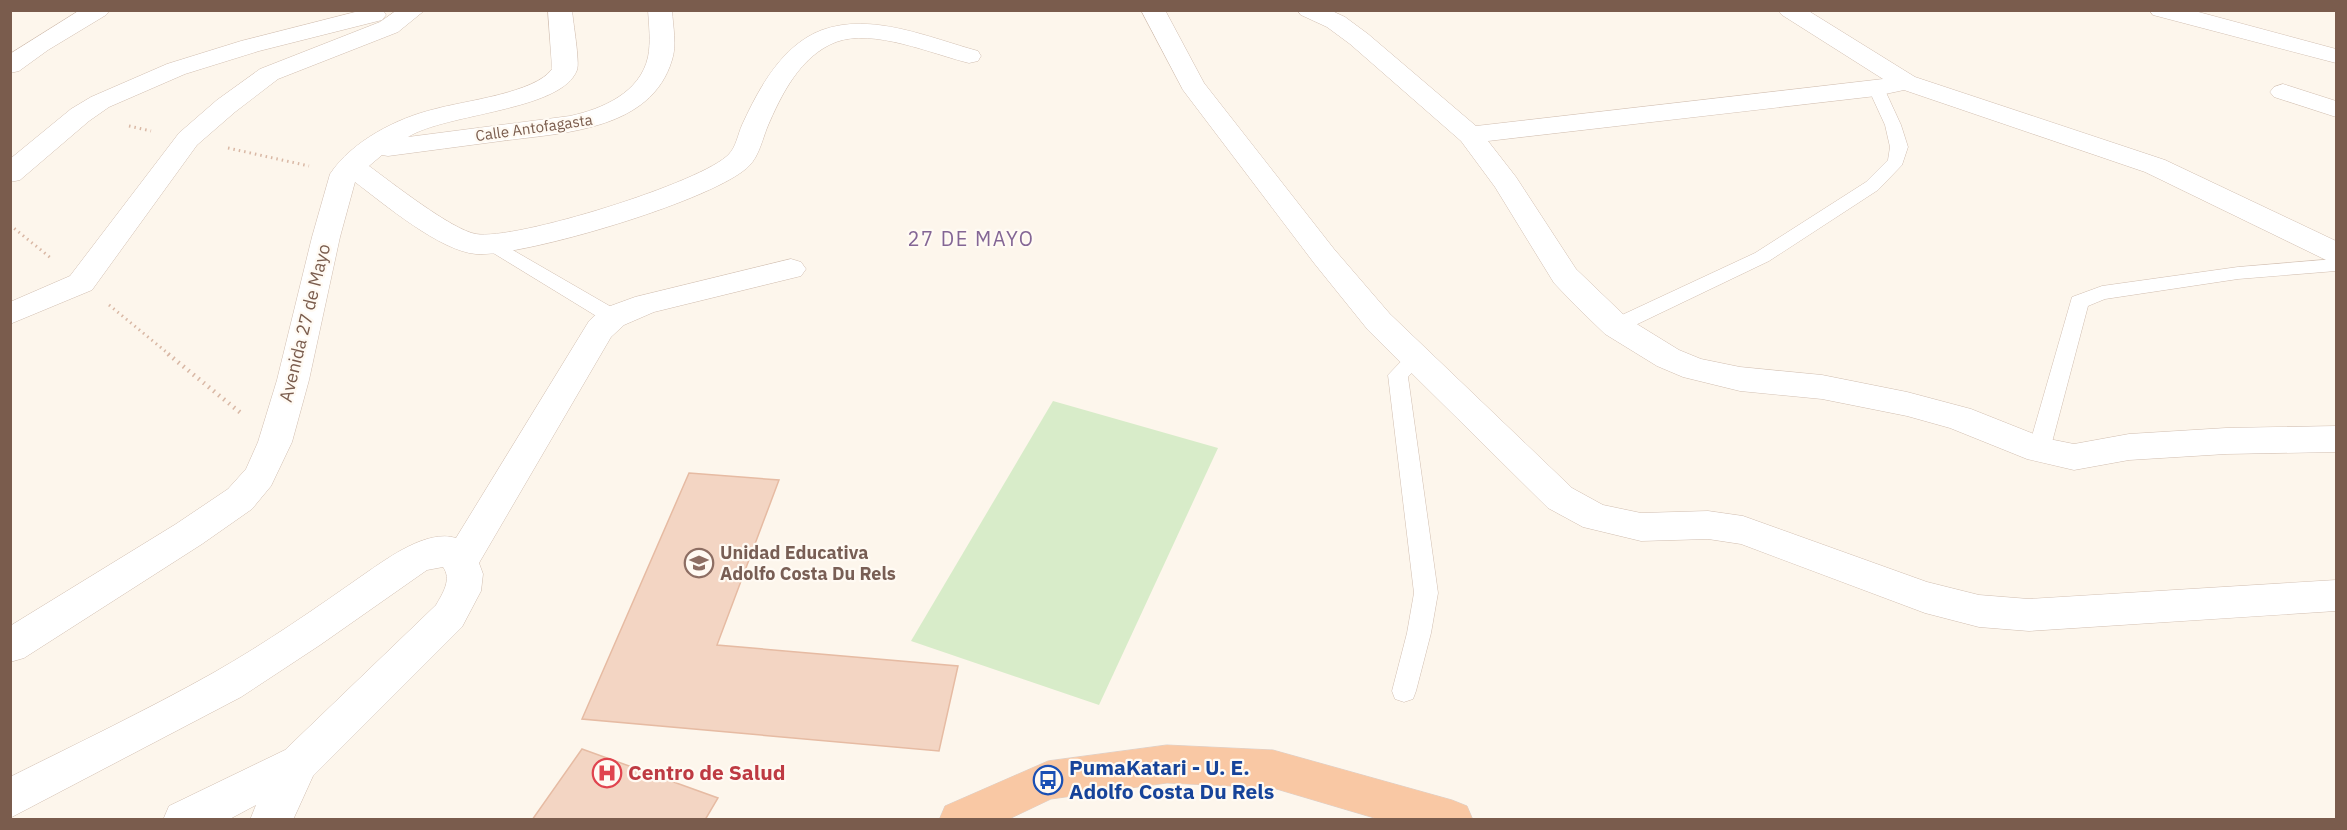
<svg xmlns="http://www.w3.org/2000/svg" width="2347" height="830" font-family="'IBM Plex Sans',sans-serif">
<rect width="100%" height="100%" fill="#fdf6ec"/>
<path fill="#d8ecc9" d="M1053,401L1218,448L1099,705L911,641Z"/>
<path fill="#f3d5c3" stroke="#e6bba3" stroke-width="1.5" d="M689,473L779,480L717,645L958,666L939,751L582,719Z
M582,749L718,798L705,820H532Z"/>
<g fill="none" stroke-linecap="round" stroke-linejoin="round">
<g stroke="#d1beb0" stroke-width="1">
<path id="service" d="M1876,83L1884,88L1901,125L1908,147L1902,165L1878,190L1769,261L1623,331L1616,333L1609,331L1606,326L1609,321L1755,253L1866,182L1888,160L1890,147L1885,125L1868,88Z
M492,238L620,312L623,317L620,322L613,324L606,322L485,248L483,244L485,240Z
M2336,259V271L2238,279L2105,299L2088,306L2050,450L2047,456L2039,458L2031,456L2028,450L2072,297L2102,286L2238,267Z
M1416,351L1423,353L1426,358L1408,377L1438,593L1431,633L1416,691L1413,699L1404,702L1395,699L1392,691L1407,633L1414,593L1388,375L1409,353Z"/>
</g>
<g stroke="#d1beb0" stroke-width="1">
<path id="minor" d="M80,10H110L106,15L48,50L19,71L10,73V54Z
M363,10H383L386,15L382,20L259,51L185,74L109,107L89,121L20,180L10,182V159L71,109L91,97L167,64L241,41Z
M397,10H425L398,32L278,79L235,112L197,145L92,290L10,324V302L70,276L179,133L217,100L260,69L380,22Z
M548,10H572C573,22 580,62 577,70C562,111 446,113 408,137L570,116C602,109 640,93 648,57C651,42 649,26 648,10H672C673,27 677,45 672,60C651,131 561,133 501,141C463,146 426,151 388,156L382,155L369,166C391,182 452,230 476,234C514,241 704,182 729,154C736,147 738,134 742,125C759,88 782,45 822,30C872,12 930,38 978,51L981,56L978,61L969,63C932,54 873,28 836,42C800,56 781,95 767,128C762,141 759,155 750,165C719,199 523,257 476,254C440,251 384,204 355,182L340,237L309,380L292,442L271,486L252,509L202,544L24,658L10,662V626L176,524L228,489L246,469L258,442L277,380L312,237L330,174C352,141 397,118 435,109C463,101 536,93 552,69Z
M1141,10H1165L1204,83L1334,249L1390,314L1572,488L1603,505L1641,513L1708,511L1743,516L1927,582L1979,595L2029,599L2336,580V611L2029,631L1979,627L1925,613L1741,544L1708,539L1641,541L1583,527L1548,508L1368,330L1314,263L1183,90Z
M1297,10H1330L1345,17L1368,34L1476,126L1883,79L1782,15L1778,10H1807L1915,77L2165,160L2336,241V263L2326,260L2145,172L1904,90L1876,96L1488,141L1516,177L1576,269L1627,318L1679,350L1701,359L1740,367L1822,375L1907,392L1971,409L2044,438L2074,444L2129,434L2226,428L2336,426V452L2226,454L2129,460L2074,470L2027,459L1950,428L1907,416L1822,399L1740,391L1683,377L1657,366L1605,334L1576,306L1554,283L1495,187L1461,141L1350,44L1327,27L1301,15Z
M2149,10H2191L2336,49V63L2153,15Z
M2283,84L2336,101V117L2274,97L2270,92L2274,87Z
M791,259L801,262L806,269L801,276L654,312L624,325L611,337L479,563L483,574L481,591L462,627L313,776L293,820H250L256,805L228,820H163L169,806L285,750L436,605C443,593 452,579 443,567L427,570L320,645L241,697L10,818V777C78,743 147,710 213,673C266,643 316,608 366,573C388,558 427,529 456,538L589,321L602,309L635,297Z"/>
</g>
<g stroke="#dad1cd" stroke-width="1">
<path id="trunk" d="M1167,745L1273,750L1452,800L1467,806L1473,820H1381L1273,788L1167,783L1051,799L1007,820H939L945,806L1048,761Z"/>
</g>
<path stroke="#d9b8a5" stroke-width="3" stroke-dasharray="1.5 4" stroke-linecap="butt" d="M129,126L151,131
M228,148L309,166
M10,225L52,259
M109,305L170,355"/>
<path stroke="#d9b8a5" stroke-width="4.5" stroke-dasharray="1.5 5" stroke-linecap="butt" d="M168,354L242,414"/>
<use href="#service" fill="#fff" fill-rule="evenodd"/>
<use href="#minor" fill="#fff" fill-rule="evenodd"/>
<use href="#trunk" fill="#f9c8a4" fill-rule="evenodd"/>
</g>
<defs>
<g id="school-ring" transform="scale(1.5)"><circle r="9.5" fill="#fffaf3" stroke="#8d6e63" stroke-width="1.5"/><path d="M0-5L7-2L0 1L-7-2ZM-4 1L0 2.5L4 1V4Q0 6-4 4Z" fill="#8d6e63"/></g>
<g id="hospital-ring" transform="scale(1.5)"><circle r="9.5" fill="#fffaf3" stroke="#e0444e" stroke-width="1.5"/><path d="M-5-5h3v3.5h4V-5h3V5h-3V1.5h-4V5h-3Z" fill="#e0444e"/></g>
<g id="bus-ring" transform="scale(1.5)"><circle r="9.5" fill="#fffaf3" stroke="#1a4fb4" stroke-width="1.5"/><path d="M-5-6H5V4H4V6H2V4H-2V6H-4V4H-5ZM-3.5-4V0h7V-4ZM-3.5 1.2v1.5H-2V1.2ZM2 1.2v1.5H3.5V1.2Z" fill="#1a4fb4"/></g>
</defs>
<g fill-rule="evenodd">
<use href="#school-ring" x="699" y="563"/>
<use href="#hospital-ring" x="607" y="773"/>
<use href="#bus-ring" x="1048" y="780"/>
</g>
<g text-anchor="middle" stroke-width="4.5" stroke-linejoin="round" paint-order="stroke">
<g font-size="15" fill="#7a5c4d" stroke="#fffaf3">
<text transform="translate(534 128) rotate(-8)" y="5">Calle Antofagasta</text>
</g>
<g font-size="18" fill="#7a5c4d" stroke="#fffaf3">
<text transform="translate(305 323) rotate(-76)" y="6">Avenida 27 de Mayo</text>
</g>
<g font-size="18" font-weight="bold" fill="#785e54" stroke="#fffaf3" text-anchor="start">
<text x="720" y="559">Unidad Educativa<tspan x="720" dy="21">Adolfo Costa Du Rels</tspan></text>
</g>
<g font-size="20" letter-spacing="1.5" fill="#846695" stroke="#fffaf3">
<text x="971" y="246">27 DE MAYO</text>
</g>
<g font-size="21" font-weight="bold" fill="#164399" stroke="#fffaf3" text-anchor="start">
<text x="1069" y="775">PumaKatari - U. E.<tspan x="1069" dy="24">Adolfo Costa Du Rels</tspan></text>
</g>
<g font-size="21" font-weight="bold" fill="#be3a42" stroke="#fffaf3" text-anchor="start">
<text x="628" y="780">Centro de Salud</text>
</g>
</g>
<rect width="2347" height="830" fill="none" stroke="#7a5c4d" stroke-width="24"/>
</svg>
